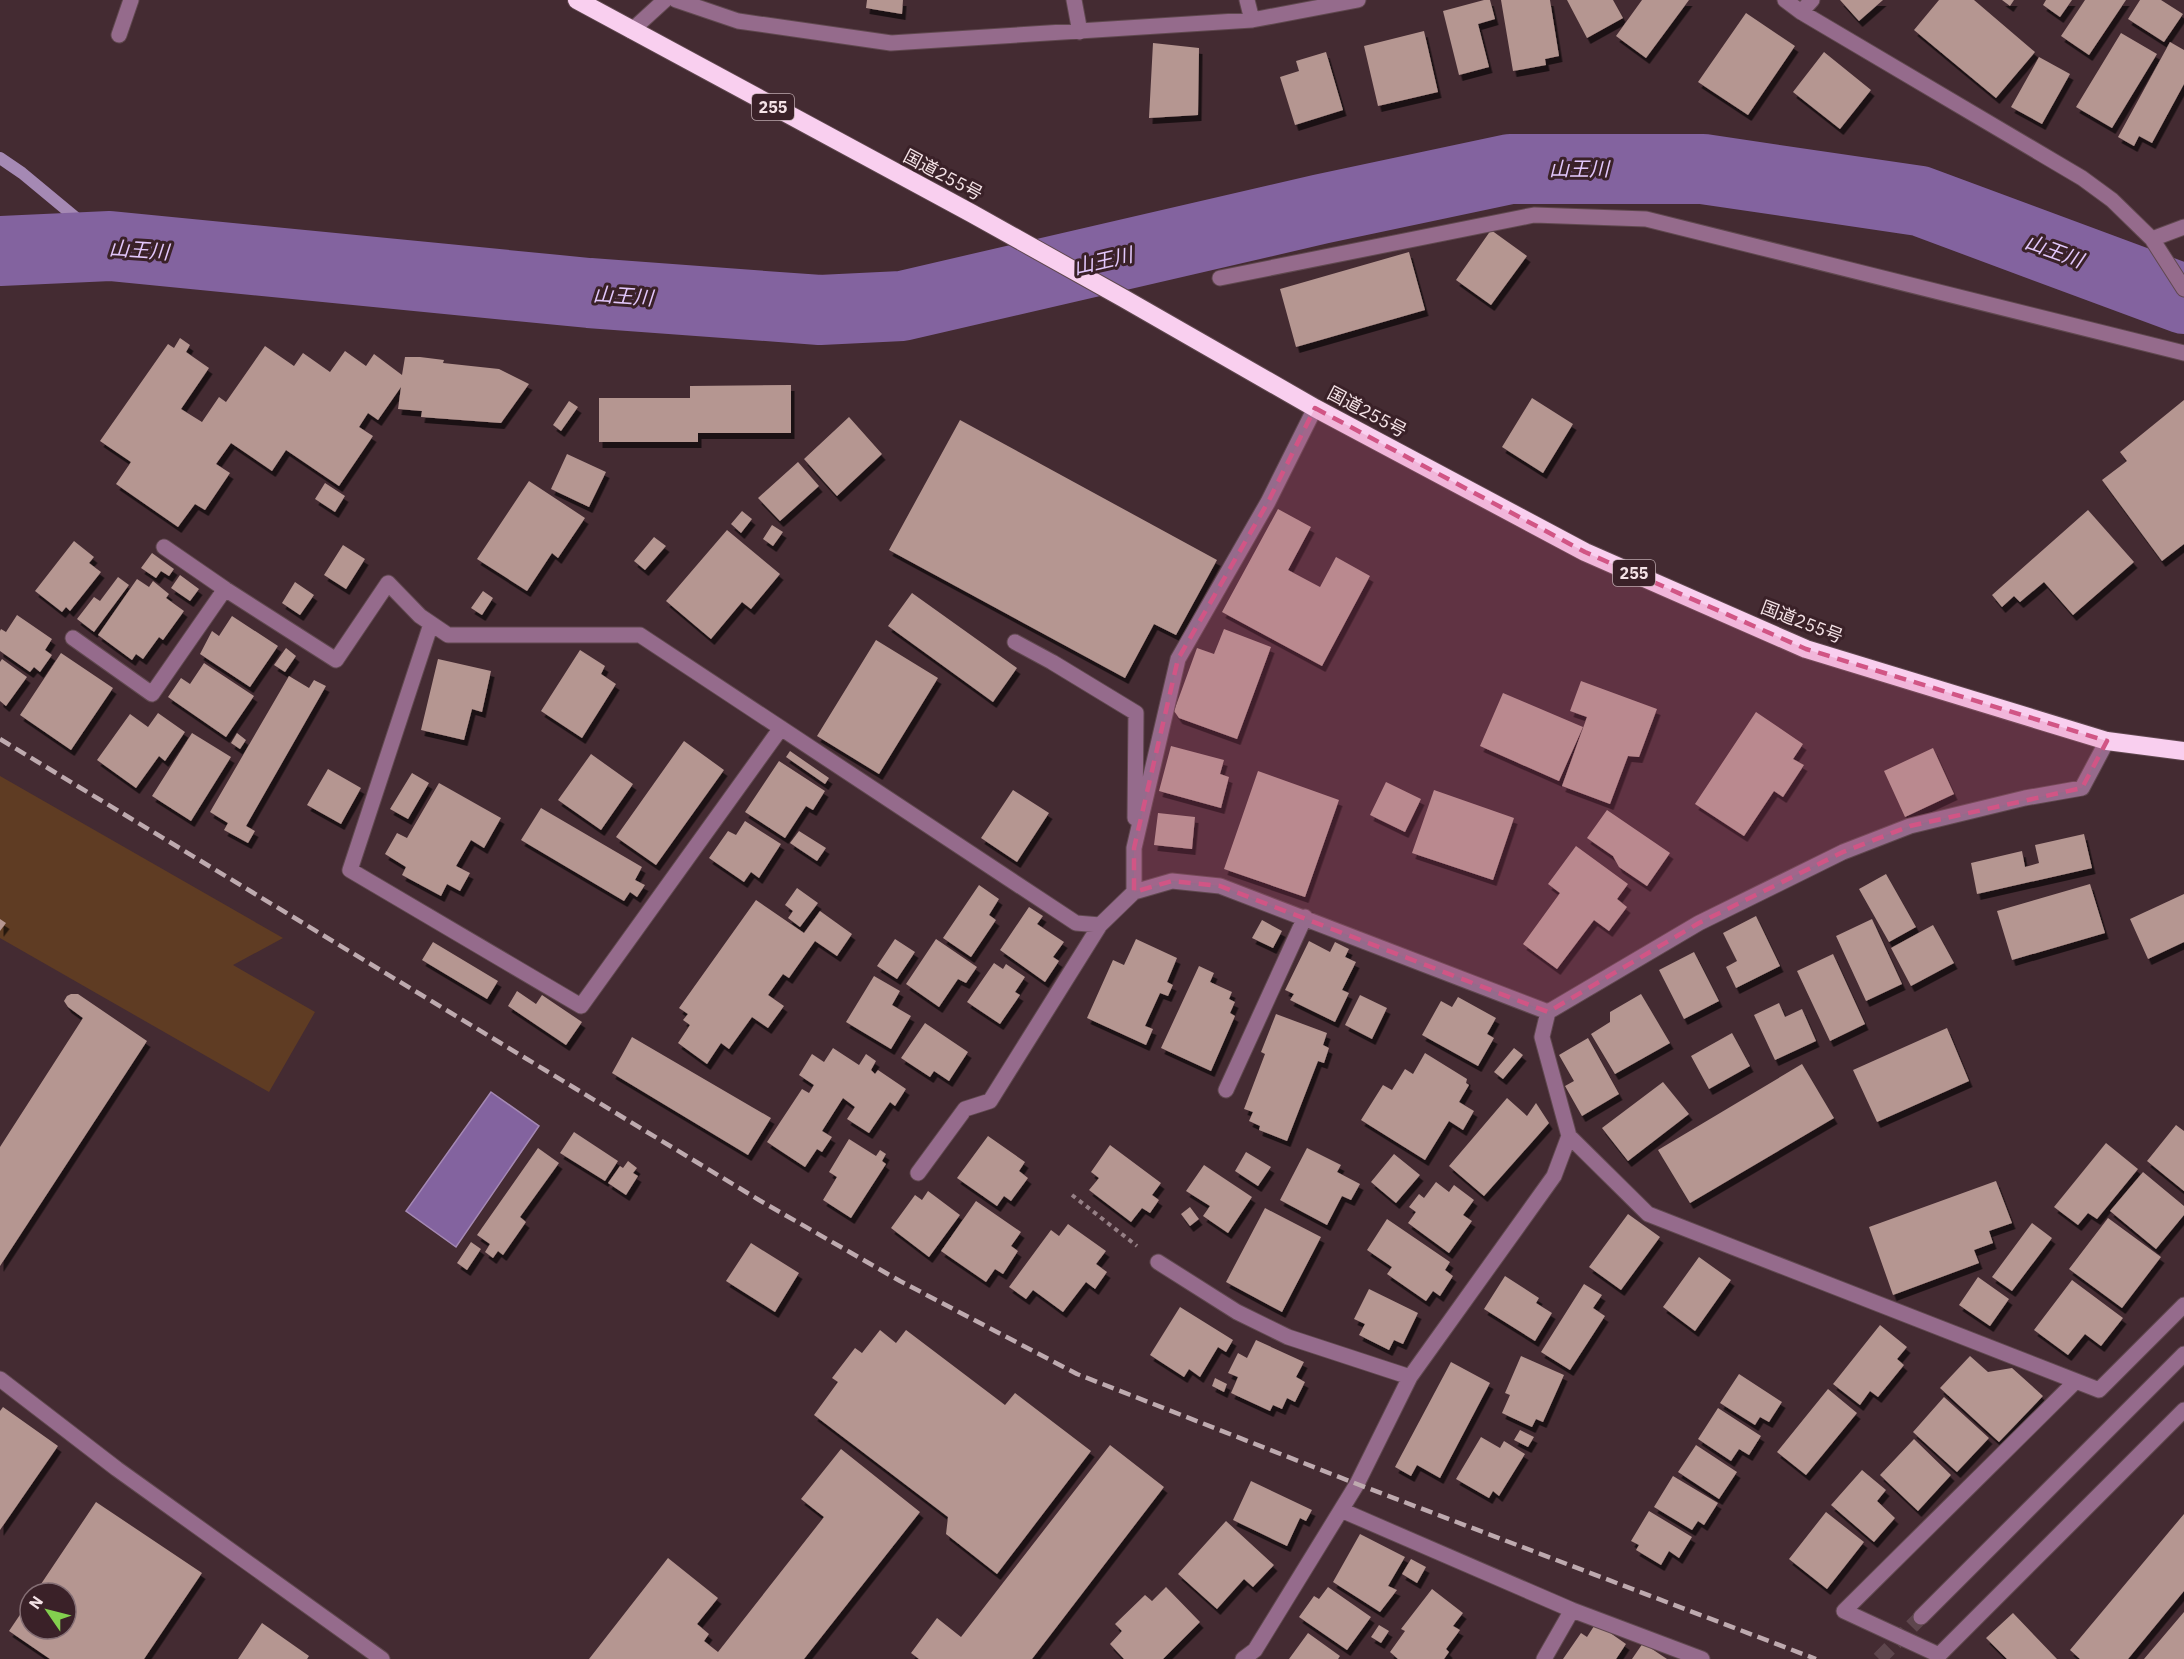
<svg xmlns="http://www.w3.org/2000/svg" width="2184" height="1659" font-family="'IBM Plex Sans','Noto Sans JP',sans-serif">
<defs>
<filter id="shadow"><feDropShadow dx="3.5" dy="6" stdDeviation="0" flood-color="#0009"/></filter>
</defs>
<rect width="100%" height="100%" fill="#442b32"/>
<path fill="#5f3c23" d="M0,776L283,938L233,965L315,1012L269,1092L0,938Z"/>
<path fill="#83639f" stroke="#a589b4" stroke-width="1.5" d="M491,1092L539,1126L456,1247L406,1211Z"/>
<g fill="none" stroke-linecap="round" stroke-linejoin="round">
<path stroke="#a589b4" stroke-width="12" d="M0,158L22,173L110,246"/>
<path stroke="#83639f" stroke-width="70" d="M0,251L110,246L589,293L820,310L902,306L1321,209L1510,169H1703L1920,201L2184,299"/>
</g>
<path fill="#b59691" filter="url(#shadow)" d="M867,0H903L902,14L866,8Z
M1484,0H1490L1495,19L1478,24L1489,67L1459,75L1443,11Z
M1501,0H1550L1559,56L1545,59L1546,65L1513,71Z
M1567,0H1613L1623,18L1587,38Z
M1642,0H1689L1646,58L1616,36Z
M1840,0H1883L1859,21Z
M1939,0H1974L2035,52L1996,98L1914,30Z
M2002,0H2014L2010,6Z
M2046,0H2072L2060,17L2043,5Z
M2085,0H2126L2089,55L2061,36Z
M2140,0H2161L2183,14L2164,42L2128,19Z
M1746,13L1795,46L1748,115L1698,82Z
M1424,31L1438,92L1378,106L1364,46Z
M2121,33L2157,54L2112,128L2076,107Z
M2170,42L2184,50V84L2152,143L2139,136L2134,146L2118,137Z
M1153,43L1199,48L1198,115L1149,118Z
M1326,52L1343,110L1295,125L1280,77L1299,71L1296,61Z
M1824,52L1871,90L1840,129L1793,92Z
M2039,57L2070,74L2042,124L2011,107Z
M1491,230L1527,256L1491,305L1456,280Z
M1409,252L1425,310L1296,347L1280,289Z
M180,338L190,345L186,352L209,368L181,409L202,422L219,397L226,402L265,346L294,366L303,353L330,372L345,351L366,366L374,354L402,375L405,357H420L444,360L443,363L499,369L529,384L501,423L421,417L422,411L398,409L401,387L378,420L368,413L359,427L373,436L339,486L286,450L272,471L231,443L216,464L230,473L205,510L195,504L178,527L116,484L131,462L100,441L168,344L174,348Z
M791,385V433H698V442H599V398H690V386Z
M1532,398L1573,424L1543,473L1502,447Z
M2184,400V544L2162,561L2102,480L2127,461L2120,452Z
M569,401L578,407L561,431L553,425Z
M849,417L882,454L837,496L804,459Z
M960,420L1217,560L1176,635L1154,624L1125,678L889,550Z
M567,454L606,472L589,507L551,489Z
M798,462L819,486L780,521L758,498Z
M529,481L585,518L558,558L552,553L527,591L477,559Z
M325,483L345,496L335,512L315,499Z
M1278,509L1311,527L1288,570L1320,587L1336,557L1370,576L1322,666L1222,612Z
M2088,510L2134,562L2073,615L2044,582L2020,602L2014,596L2002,607L1992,595Z
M742,511L752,519L741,533L731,524Z
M772,525L783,532L773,546L763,539Z
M727,530L780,574L751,609L742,602L711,639L666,601Z
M654,537L666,546L645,570L634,561Z
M74,541L94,557L89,563L101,572L70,611L66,607L62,612L35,591Z
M343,545L365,559L346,589L324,575Z
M152,553L174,569L169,576L161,571L156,578L141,568Z
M180,575L199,589L190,601L171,588Z
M118,577L129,585L94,632L77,619L94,597L100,601Z
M137,579L149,587L153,581L169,594L166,598L184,611L163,640L159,637L143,659L136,654L132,660L98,635Z
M295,582L314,595L300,615L282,603Z
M483,591L493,598L482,615L471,608Z
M912,593L1017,668L993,702L888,626Z
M17,615L52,639L45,650L52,655L40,672L34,667L30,672L0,651V631L1,629L6,632Z
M232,616L278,646L250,687L200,654L212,631L219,636Z
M1224,629L1271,647L1237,739L1179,718L1174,711L1197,648L1214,654Z
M876,640L938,678L879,774L817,736Z
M286,648L296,656L285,672L274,665Z
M580,650L605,666L601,674L616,684L582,738L541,711Z
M61,653L113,688L71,750L20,715Z
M2,659L27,677L6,706L0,701V662Z
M438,659L491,671L482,712L472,709L464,740L421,730Z
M204,663L254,696L226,737L168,697L181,678L190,684Z
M289,676L309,688L314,680L326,686L246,826L255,831L248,843L224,830L228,823L210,812Z
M1581,681L1657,709L1639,757L1628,756L1610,804L1562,786L1587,717L1570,711Z
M1503,693L1583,727L1559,781L1480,746Z
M1756,712L1803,744L1793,759L1804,765L1783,797L1774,791L1744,836L1695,804Z
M158,713L185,732L165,761L159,756L136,788L97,760L130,714L148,727Z
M192,733L231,757L191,821L152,796Z
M237,733L246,740L240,749L231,743Z
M684,741L724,770L656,865L616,837Z
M1171,746L1224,760L1220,774L1229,777L1221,808L1159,791Z
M1933,748L1954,794L1905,817L1884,771Z
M790,751L829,778L825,784L786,757Z
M591,754L633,784L601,830L558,800Z
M779,761L825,791L813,810L806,806L785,838L745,812Z
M328,769L361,788L341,824L307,805Z
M1258,771L1339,800L1305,897L1224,869Z
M412,773L429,783L408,819L390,809Z
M1386,782L1421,799L1405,832L1370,815Z
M439,783L501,818L484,848L471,840L456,866L470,873L460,891L447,884L441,896L402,875L406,867L385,854L397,833L407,838Z
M1013,790L1049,813L1017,862L981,838Z
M1434,790L1514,818L1493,880L1412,853Z
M541,808L642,867L635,880L645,885L637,897L630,892L624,901L521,840Z
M1607,810L1670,853L1647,886L1619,867L1613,856L1587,838Z
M1158,813L1195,817L1192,849L1154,845Z
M745,821L781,844L759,878L751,872L744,882L709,858L728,831L736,835Z
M799,831L826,848L817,861L790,843Z
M2084,834L2092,868L1977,894L1971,863L2022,851L2025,867L2039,863L2035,845Z
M1576,846L1628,884L1617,899L1627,907L1609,931L1594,920L1557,969L1523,944L1560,893L1548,884Z
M1886,874L1916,927L1889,942L1859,889Z
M2090,884L2105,933L2012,960L1997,911Z
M979,885L999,899L989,915L996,920L971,957L943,938Z
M797,888L818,903L800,927L788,918L793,911L785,905Z
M2184,894V942L2148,959L2130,919Z
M756,900L804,933L820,911L852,934L837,956L815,941L789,978L783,974L768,995L784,1006L768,1028L752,1017L729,1049L721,1043L707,1064L678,1043L690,1025L683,1020L688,1014L679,1008Z
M1029,907L1043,916L1037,924L1064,942L1053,957L1059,961L1045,982L1000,950Z
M1756,916L1780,966L1736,988L1726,967L1737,961L1723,933Z
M0,919L6,923L0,931Z
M1872,919L1902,984L1866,1001L1836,936Z
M1262,920L1282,931L1273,948L1252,938Z
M1933,925L1954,963L1911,986L1891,948Z
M895,939L915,952L897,979L877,966Z
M936,939L977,967L966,983L958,979L939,1007L906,984Z
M1136,939L1177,958L1167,982L1173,985L1168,996L1160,993L1145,1026L1153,1029L1146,1045L1087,1018L1113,960L1124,965Z
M1309,941L1330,952L1335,942L1349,949L1345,957L1356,962L1342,990L1349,993L1335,1022L1290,1000L1294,994L1285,990Z
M433,942L498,981L487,999L422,960Z
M1694,952L1719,1001L1684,1019L1659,970Z
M1833,954L1865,1024L1830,1041L1797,971Z
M994,963L1003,969L1006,964L1025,977L1015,992L1020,995L1000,1024L967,1002Z
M1199,966L1214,973L1210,982L1232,992L1229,999L1235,1002L1230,1013L1235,1016L1211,1071L1161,1048Z
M874,976L900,991L892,1005L911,1016L891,1049L846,1022Z
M517,991L536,1004L542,995L582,1022L566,1045L508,1006Z
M71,994H78L147,1041L0,1266V1147L83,1018L68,1007L64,1001L67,996Z
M1641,994L1670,1043L1615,1074L1591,1034L1610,1022V1012Z
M1360,995L1387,1008L1372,1039L1345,1025Z
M1458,997L1496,1018L1487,1034L1494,1038L1478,1066L1422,1035L1441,1001L1452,1007Z
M1779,1003L1785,1017L1802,1009L1816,1041L1775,1060L1754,1015Z
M1276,1014L1327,1033L1323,1045L1329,1048L1324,1063L1318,1061L1287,1141L1259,1130L1260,1126L1249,1121L1253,1112L1244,1109L1265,1054L1261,1052Z
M925,1023L968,1052L949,1081L934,1071L930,1077L901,1058Z
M1947,1028L1969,1081L1877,1122L1853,1070Z
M1732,1033L1750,1066L1709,1089L1691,1056Z
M632,1037L771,1118L748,1155L612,1073Z
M1588,1038L1619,1094L1582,1116L1565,1086L1574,1081L1559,1055Z
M833,1048L859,1065L866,1054L876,1061L871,1070L875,1074L878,1070L906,1089L895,1106L890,1102L869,1133L847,1119L855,1107L843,1098L822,1131L832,1137L822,1152L817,1149L805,1167L767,1142L802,1089L809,1093L814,1085L799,1075L812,1054L824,1062Z
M1514,1048L1523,1055L1503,1079L1494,1072Z
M1425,1053L1467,1079L1466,1083L1469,1085L1459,1102L1474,1111L1463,1130L1449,1121L1425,1160L1361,1120L1383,1085L1392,1090L1405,1069L1413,1074Z
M1802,1064L1834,1118L1690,1203L1658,1150Z
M1663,1082L1689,1114L1628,1161L1602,1128Z
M1507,1098L1527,1116L1536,1103L1549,1123L1484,1196L1449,1166Z
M2176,1125L2184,1131V1191L2147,1161Z
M574,1132L618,1161L605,1181L560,1153Z
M988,1136L1025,1162L1019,1171L1028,1178L1011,1201L1004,1196L997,1206L957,1178Z
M849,1139L876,1156L880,1150L886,1154L882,1161L886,1164L851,1218L823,1200L837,1177L829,1172Z
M2106,1143L2138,1169L2097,1219L2088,1213L2078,1225L2054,1207Z
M1110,1145L1161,1183L1152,1195L1159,1200L1150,1213L1142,1208L1131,1222L1089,1190L1099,1178L1091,1172Z
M538,1148L559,1163L520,1217L526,1222L503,1255L498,1251L493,1258L485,1252L490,1244L477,1235Z
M1307,1148L1341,1165L1337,1172L1360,1184L1351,1200L1342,1196L1327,1225L1280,1200Z
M1246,1152L1271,1167L1258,1186L1235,1171Z
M1394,1154L1420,1175L1396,1203L1371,1182Z
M628,1161L637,1168L633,1173L638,1176L626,1195L608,1183L620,1166L623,1168Z
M1204,1165L1252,1197L1228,1233L1203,1216L1210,1206L1186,1191Z
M2143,1172L2184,1206V1215L2156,1249L2110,1211Z
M1996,1181L2012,1223L1989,1231L1993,1243L1974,1250L1979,1263L1893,1295L1869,1227Z
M1436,1182L1449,1192L1454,1185L1474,1200L1463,1215L1472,1221L1449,1253L1408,1223L1416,1212L1409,1207L1419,1194L1424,1198Z
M928,1191L960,1215L929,1257L891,1228L915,1195L922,1200Z
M976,1201L1021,1232L1011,1246L1018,1251L1003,1274L995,1269L986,1282L941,1251Z
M1190,1207L1199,1219L1190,1226L1181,1214Z
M1265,1208L1321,1237L1282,1312L1226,1282Z
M1628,1214L1660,1237L1621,1290L1589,1267Z
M2108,1218L2161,1257L2122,1308L2069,1269Z
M1387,1219L1450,1262L1445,1270L1453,1276L1440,1296L1433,1291L1426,1301L1387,1274L1392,1267L1367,1250Z
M2032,1223L2052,1238L2012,1291L1992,1277Z
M1068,1224L1106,1251L1096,1264L1107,1272L1095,1289L1086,1282L1063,1312L1033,1290L1026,1299L1009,1287L1051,1230L1059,1236Z
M471,1242L481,1249L467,1270L457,1263Z
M751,1243L799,1273L775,1312L726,1281Z
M1699,1257L1731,1280L1695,1331L1663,1307Z
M1505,1276L1539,1298L1536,1303L1552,1313L1535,1341L1484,1309Z
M1978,1277L2009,1299L1990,1326L1959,1305Z
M2072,1280L2123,1318L2101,1346L2085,1334L2068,1355L2034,1330Z
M1584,1284L1602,1295L1593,1308L1605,1316L1570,1370L1541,1352Z
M1369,1289L1418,1313L1403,1344L1394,1340L1389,1350L1359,1335L1365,1324L1354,1319Z
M1180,1307L1233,1340L1226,1352L1218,1347L1200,1377L1189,1369L1184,1377L1150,1355Z
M1880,1325L1907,1347L1897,1359L1904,1365L1878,1397L1870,1391L1860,1405L1833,1384Z
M880,1330L896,1343L906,1330L1005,1405L1015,1393L1091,1451L997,1574L946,1534L948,1517L814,1415L838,1382L832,1378L855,1348L862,1353Z
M1256,1340L1304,1362L1296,1377L1305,1382L1295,1402L1287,1398L1282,1409L1273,1405L1270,1411L1231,1393L1238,1377L1228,1373L1238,1353L1247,1358Z
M1521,1356L1564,1375L1543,1422L1536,1419L1532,1427L1502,1413L1510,1395L1505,1393Z
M1970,1356L1988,1372L2012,1368L2043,1396L1999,1442L1940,1388Z
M1451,1362L1490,1383L1440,1478L1417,1465L1411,1476L1395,1467Z
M1739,1374L1782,1402L1769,1422L1760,1417L1755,1425L1720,1403Z
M1215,1378L1227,1384L1224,1392L1212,1386Z
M1828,1389L1857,1413L1806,1475L1777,1452Z
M1944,1397L1989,1438L1957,1472L1913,1432Z
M3,1407L58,1446L0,1530V1411Z
M1718,1408L1761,1436L1749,1455L1739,1449L1731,1461L1698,1439Z
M1520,1430L1534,1437L1528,1447L1514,1440Z
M1481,1437L1500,1448L1504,1441L1525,1454L1499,1496L1493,1491L1489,1498L1456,1479Z
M1914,1439L1951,1475L1918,1511L1880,1475Z
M1110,1445L1164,1487L1032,1659H919L911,1653L937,1618L961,1637Z
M1696,1445L1737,1472L1719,1499L1678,1472Z
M841,1449L920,1512L804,1659H589L668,1558L718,1598L697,1624L709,1634L704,1641L718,1652L824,1517L801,1499Z
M1862,1470L1886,1490L1877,1501L1895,1518L1874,1542L1831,1505Z
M1673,1476L1718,1503L1704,1525L1698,1521L1692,1530L1654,1507Z
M1251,1481L1312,1510L1306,1521L1300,1518L1287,1546L1233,1520Z
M96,1502L202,1573L144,1659H50L9,1631L30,1600V1629H66V1593H35Z
M1649,1511L1692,1537L1679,1558L1669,1551L1661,1565L1636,1550L1639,1545L1631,1541Z
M1826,1512L1864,1542L1827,1589L1789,1559Z
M2184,1514V1591L2128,1659H2080L2070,1650Z
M1226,1521L1274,1565L1253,1587L1244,1579L1217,1609L1178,1574Z
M1360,1534L1405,1557L1388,1586L1397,1590L1380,1612L1333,1582Z
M1411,1559L1426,1567L1417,1583L1402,1574Z
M1166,1587L1200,1622L1163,1659H1124L1110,1644L1122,1631L1115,1624L1145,1595L1152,1601Z
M1328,1587L1371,1617L1347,1650L1299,1617L1314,1596L1319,1599Z
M1432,1589L1463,1613L1453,1626L1460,1630L1446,1649L1449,1652L1444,1659H1398L1390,1652L1405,1631L1401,1629Z
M2184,1612V1659H2144Z
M2013,1613L2057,1659H2007L1986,1638Z
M262,1623L309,1656L307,1659H238Z
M1596,1623L1626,1644L1616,1659H1563L1581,1633L1587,1637Z
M1379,1625L1389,1631L1381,1643L1371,1637Z
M1308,1633L1340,1656L1338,1659H1289Z
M1643,1643L1667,1659H1632Z"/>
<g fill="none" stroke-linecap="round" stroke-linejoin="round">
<path stroke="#5e464d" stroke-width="15" stroke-dasharray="15 8" stroke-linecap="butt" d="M1879,1659L1921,1617"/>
<g stroke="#60484f" stroke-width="17">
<path id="minor" d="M676,0L738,21L891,43L1252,20L1358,0
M1074,0L1080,32
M1247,0L1252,20
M1785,0L1801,12L2082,178L2112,200L2152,239L2184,289
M1801,12L1812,0
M631,31L665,0
M119,35L131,0
M2152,239L2184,227
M1220,278L1534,215L1646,219L2184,353
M164,547L225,589L336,660L388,583L420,616L448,635H640L1076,923L1100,925L1134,892L1172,881L1220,886L1548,1012
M431,624L350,870L581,1006L781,728
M73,638L152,694L225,589
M1015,642L1052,662L1136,713L1135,818
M1134,892V848L1178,659L1268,502L1315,408
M1226,1090L1305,917
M1569,1136L1648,1214L2099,1390L2184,1305
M918,1173L965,1109L990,1101L1100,925
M1158,1262L1237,1312L1288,1337L1410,1377
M0,1379L117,1469L382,1659
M2075,1382L1844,1611L1939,1655L2184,1410
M1341,1510L1572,1610L1702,1659
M1921,1617L2184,1354
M1243,1659L1255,1650L1357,1484L1410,1377L1554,1176L1569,1136L1542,1037L1548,1012L1699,923L1843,852L1910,826L2025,798L2082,788L2107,741
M1544,1659L1572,1610"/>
</g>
<g stroke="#60484f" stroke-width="20">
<path id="highway" d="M577,0L971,213L1123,298L1315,408L1585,552L1806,649L2107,741L2184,751"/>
</g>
<path stroke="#968086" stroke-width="4" stroke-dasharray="4.5 4.5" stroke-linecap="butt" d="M1072,1195L1137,1246"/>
<use href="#minor" stroke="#956b8c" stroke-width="15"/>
<use href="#highway" stroke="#f9cfef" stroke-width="18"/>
<path stroke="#beaaaf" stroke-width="4.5" stroke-dasharray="12 6" stroke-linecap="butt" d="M0,739L759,1200L900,1281L1077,1374L1357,1484L1816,1659"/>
</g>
<path fill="#d15585" fill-opacity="0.2" stroke="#d15585" stroke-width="4.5" stroke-dasharray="12 8" stroke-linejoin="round" d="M1315,408L1585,552L1806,649L2107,741L2082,788L1910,826L1843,852L1699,923L1548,1012L1220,886L1172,881L1134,892V848L1178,659L1268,502Z"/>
<g text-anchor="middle" stroke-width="6" stroke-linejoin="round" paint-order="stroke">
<g fill="#3a2128" stroke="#bca8ad" stroke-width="1.5">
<rect x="752" y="94" width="42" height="26" rx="4.5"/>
<rect x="1613" y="560" width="42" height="26" rx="4.5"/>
</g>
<g font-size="16" font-weight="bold" fill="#f4e2e6">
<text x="773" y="113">255</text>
<text x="1634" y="579">255</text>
</g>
<g font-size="18" fill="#f4e2e6" stroke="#3a2128">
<text transform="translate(943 175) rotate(28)" y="6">国道255号</text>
<text transform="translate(1367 412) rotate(28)" y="6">国道255号</text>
<text transform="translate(1802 622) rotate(21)" y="6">国道255号</text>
</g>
<g font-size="20" font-style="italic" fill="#e2c7fb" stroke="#3a2128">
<text x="1579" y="176">山王川</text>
<text transform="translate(139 250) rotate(4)" y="7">山王川</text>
<text transform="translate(2054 251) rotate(20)" y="7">山王川</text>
<text transform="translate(1103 261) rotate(-13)" y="7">山王川</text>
<text transform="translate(623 296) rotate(4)" y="7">山王川</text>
</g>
</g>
<g transform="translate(48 1611) rotate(305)"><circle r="28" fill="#3a2128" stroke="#846e74" stroke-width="1.5"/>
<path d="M0-4.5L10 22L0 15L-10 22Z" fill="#83d04f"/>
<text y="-9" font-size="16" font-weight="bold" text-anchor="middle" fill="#f4e2e6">N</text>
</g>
</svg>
